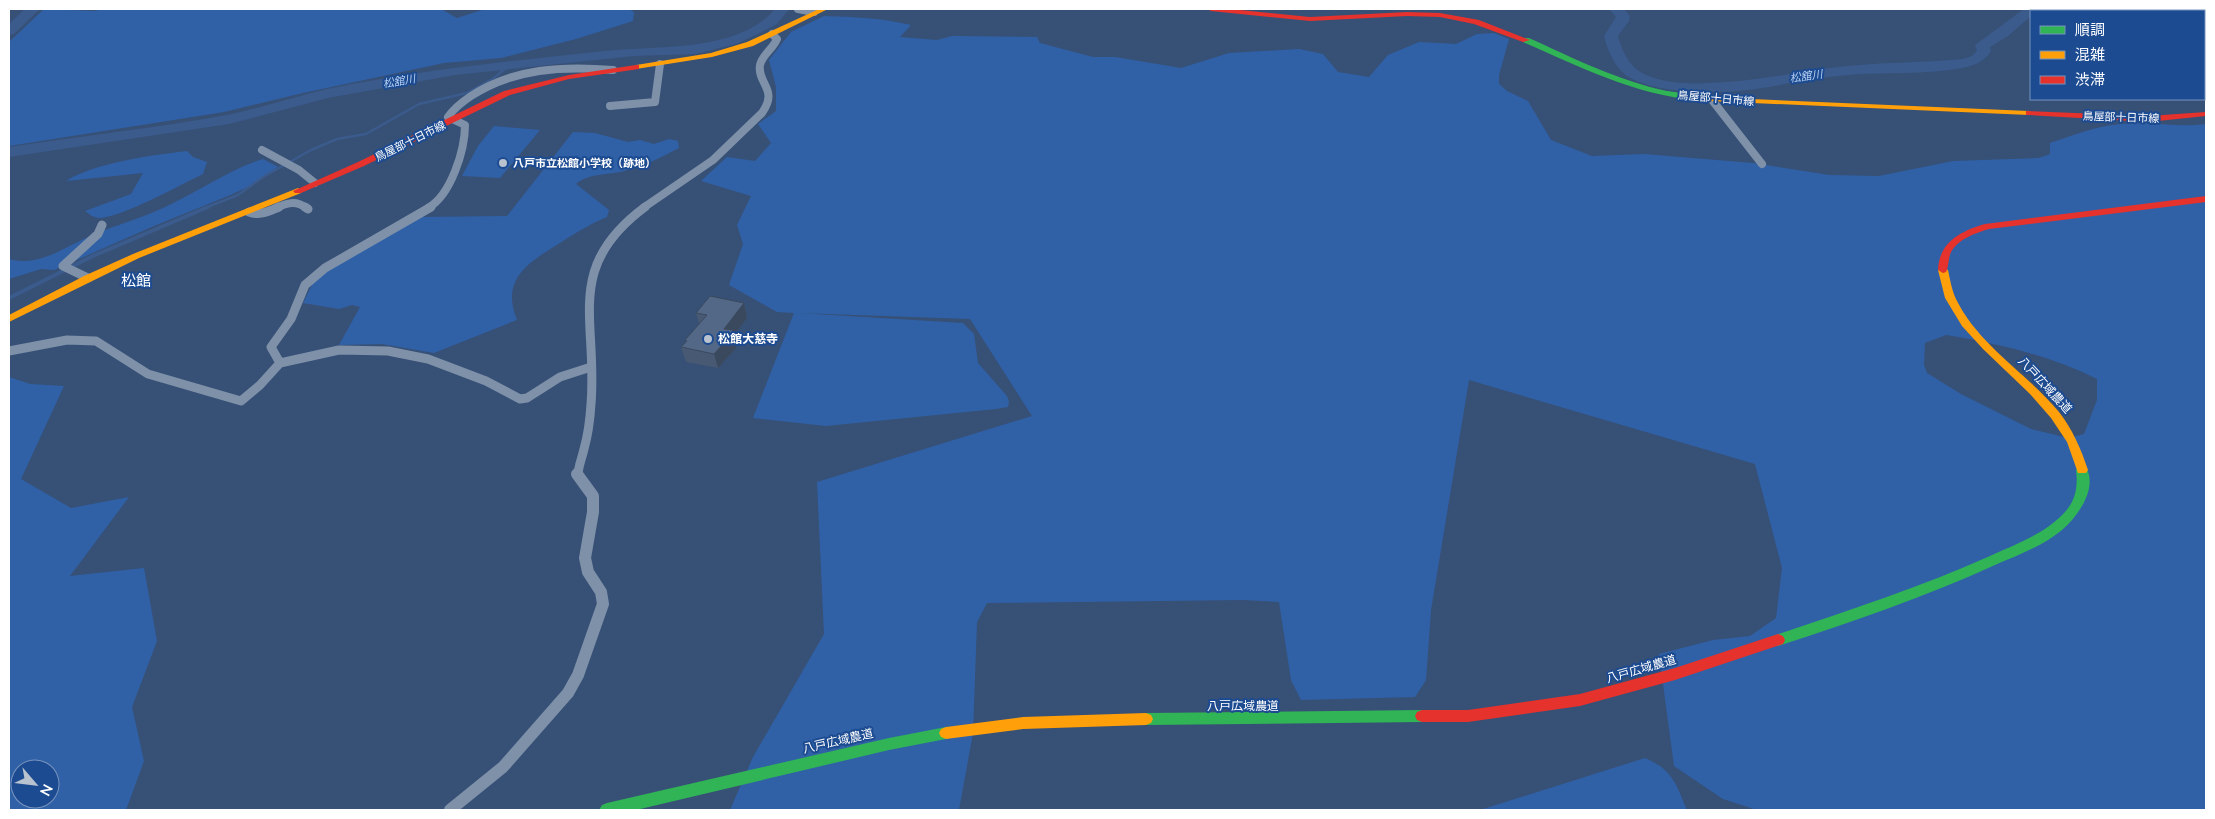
<svg xmlns="http://www.w3.org/2000/svg" width="2215" height="819" font-family="Lato,'Noto Sans JP',sans-serif">
<rect width="100%" height="100%" fill="#375076"/>
<path fill="#3061a7" fill-rule="evenodd" d="M44,9L95,11L102,9H441L457,18L485,9H628L634,12L633,21L576,39L501,58L444,63L303,93L224,112L9,146V42Z
M824,16C853,17 882,18 911,25L900,37L937,40L952,36L1037,37L1040,43L1093,57H1115L1181,68L1229,53L1299,49L1323,54L1338,72L1369,77L1388,55L1419,42L1456,44L1477,34L1494,33L1509,39L1499,75V84L1507,91L1528,101L1551,140L1592,156L1644,154L1753,163L1829,175L1879,176L1953,161L2039,158L2050,154V143C2074,135 2096,126 2121,124C2149,121 2178,128 2206,124V810H1757L1723,799L1674,766L1659,654L1713,640L1750,636L1776,618L1782,568L1755,464L1469,380L1431,610L1426,680L1415,697L1301,700L1291,680L1279,602L1243,600L987,603L977,622L973,733L959,810H730L753,757L824,634L817,482L1032,416L970,319L798,313L963,323L974,334L978,363L1007,396L1009,402L1008,407L996,409L826,426L753,418L794,313L777,312L729,285L743,244L737,225L751,196L701,181L727,157L755,161L771,143L758,124L776,111V87L769,60L791,32ZM1946,335C1997,343 2051,356 2097,379V400L2084,434L2068,438L2031,429L1961,394L1927,373L1924,365L1925,343Z
M494,126L540,130L500,178L462,176L478,146Z
M573,132L595,133L628,142L640,140L654,144L669,139L678,141L679,148C662,157 644,166 624,171C609,175 588,173 576,184L609,210L607,217C590,224 575,233 560,243C529,262 500,279 517,320L434,353L382,344L339,345L360,307L352,305L339,309L303,303L313,283L335,265L419,217L507,216Z
M187,151L193,157L207,162L203,174C182,184 121,218 99,218C94,218 89,214 85,211L131,194L143,173L66,181C94,163 153,155 187,151Z
M263,159L278,167L248,187L228,196L154,226L54,270L41,269L9,279V259C36,267 60,250 84,239C109,227 137,220 163,208C197,193 228,170 263,159Z
M9,377L30,384L64,386L21,479L71,508L129,497L70,576L144,568L157,641L132,707L144,761L126,810H9ZM20,769H50V799H20Z
M1645,758C1673,770 1676,784 1687,810H1480Z"/>
<g fill="none" stroke-linecap="round" stroke-linejoin="round">
<path stroke="#3b5b8d" stroke-width="2.5" d="M205,208L238,195L263,177L311,150L337,139L366,134L419,104L467,93L494,78L506,68V65"/>
<path stroke="#3b5b8d" stroke-width="4" d="M9,298L93,256L208,207"/>
<path fill="#3b5b8d" fill-rule="evenodd" d="M25,9H40L14,34L9,35V24Z
M775,9H789L777,24L756,35L736,44L695,54L634,56L455,75L328,98L229,124L9,157V147C82,136 155,128 227,115C261,108 293,97 327,89C418,70 511,61 604,51C656,45 738,53 775,9Z
M1609,9H1624L1630,16L1629,21L1618,36C1621,48 1627,61 1636,69C1676,100 1790,72 1838,67C1879,62 1922,63 1963,59L1972,56L1977,51L1975,45L2024,9H2040L2038,11H2031V16L2008,36L1990,47L1991,51C1985,60 1978,64 1967,67C1925,76 1881,71 1838,76C1796,80 1753,93 1710,92C1685,92 1656,90 1632,79C1617,72 1608,52 1604,36L1616,17Z"/>
<path stroke="#7e91a9" stroke-width="8" d="M798,9L814,12
M1712,100L1762,164
M610,106L655,102L660,64
M262,150L299,170L315,183
M276,208C287,203 296,200 306,208
M428,208C451,195 465,150 465,125L448,117C454,108 462,102 471,96C514,68 563,66 613,70
M643,208L713,160L762,113C779,89 757,84 760,65C762,55 773,49 777,39L772,34"/>
<path stroke="#7e91a9" stroke-width="9" d="M305,207L308,209
M249,212C260,216 269,211 279,207
M88,278L63,266L98,234L102,225
M9,351L67,340L96,341L148,374L241,401L260,385L280,363L339,350L388,351L428,359L486,381L520,399L527,398L560,377L591,367
M280,363L271,347L291,319L305,285L325,268L431,207
M578,475C578,467 582,458 584,449C588,435 590,420 591,404C598,319 563,268 645,207"/>
<path stroke="#7e91a9" stroke-width="12" d="M450,810L503,767L568,693L578,675L603,604L601,592L588,572L585,558L593,512V496L577,474"/>
<path fill="#30b455" fill-rule="evenodd" d="M2204,29H2206V34H2204Z
M1523,38H1529C1573,58 1619,81 1667,91C1678,93 1705,94 1712,99C1707,103 1700,101 1694,100C1634,94 1578,66 1523,42Z
M2082,466L2086,467C2098,489 2078,516 2062,530C2043,546 2018,555 1995,565C1925,597 1852,622 1778,646L1773,644L1771,640L1773,636C1846,611 1919,588 1990,556C2016,544 2045,534 2065,512C2076,500 2078,486 2076,470L2078,467Z
M1422,710L1427,712L1429,716L1427,720L1422,722L1146,725L1141,723L1139,719L1141,715L1146,713Z
M946,727L951,729L953,733L951,737L946,739L889,750L636,810H599L602,805L607,803L889,738Z"/>
<path fill="#ff9f0a" fill-rule="evenodd" d="M819,9H828L753,46L712,57L636,69L632,67L636,65L711,53L747,42Z
M1705,97L2029,111L2033,113L2029,115L1708,101H1705Z
M298,188L303,191L301,193L139,258L9,322V315L84,276L133,254Z
M1943,267L1948,270C1950,279 1952,291 1956,299C1979,346 2027,373 2059,412C2073,430 2081,449 2088,470L2086,473H2078L2067,442L2051,418L2030,394L1983,349L1962,326L1945,298L1938,270Z
M1146,713L1151,715L1153,719L1151,723L1146,725L1023,729L946,739L941,737L939,733L941,729L946,727L1023,717Z"/>
<path fill="#e5322d" fill-rule="evenodd" d="M1207,9H1230L1310,17L1407,12L1440,13L1479,20L1530,40L1523,42L1474,24L1440,17L1407,16L1310,21L1211,11Z
M2137,9H2147L2151,11H2140Z
M636,65H639V69L569,79L510,95L364,166L301,193H295L293,191L358,162L504,91L569,75Z
M2026,111L2148,116L2206,112V116L2148,122L2029,115H2026Z
M2206,196V202L1989,229C1976,233 1958,239 1951,252C1948,259 1949,266 1946,272L1943,273L1938,270C1939,242 1961,231 1985,224Z
M1778,634L1783,636L1785,640L1783,644L1675,680L1580,706L1468,722H1422L1417,720L1415,716L1417,712L1422,710H1468L1580,694L1675,668Z"/>
</g>
<path fill="#475973" d="M744,303L747,318L734,335L737,345V347L718,368L686,362L681,347L686,342L685,340L699,324L696,313Z"/>
<path fill="#3a495e" d="M744,303L747,318L734,335L737,345V347L718,368L714,354L724,329Z"/>
<path fill="#536886" stroke="#3a495e" d="M710,296L744,303L724,329L733,330V333L714,354L681,347L687,341L685,340L707,315L696,313Z"/>
<g fill="#b9c2cf" stroke="#1c4b91" stroke-width="2">
<circle cx="503" cy="163" r="5"/>
<circle cx="708" cy="339" r="5"/>
</g>
<g text-anchor="middle" stroke-width="4" stroke-linejoin="round" paint-order="stroke">
<g font-size="11" font-style="italic" fill="#b8d2f5" stroke="#1c4b91">
<text transform="translate(1806 76) rotate(-8)" y="4">松舘川</text>
<text transform="translate(399 81) rotate(-10)" y="4">松舘川</text>
</g>
<g font-size="11" fill="#fff" stroke="#1c4b91">
<text transform="translate(1716 98) rotate(5)" y="4">鳥屋部十日市線</text>
<text transform="translate(2121 117) rotate(2)" y="4">鳥屋部十日市線</text>
<text transform="translate(410 141) rotate(-26)" y="4">鳥屋部十日市線</text>
</g>
<g font-size="11" font-weight="bold" fill="#fff" stroke="#1c4b91" text-anchor="start">
<text x="513" y="167">八戸市立松館小学校（跡地）</text>
</g>
<g font-size="12" font-weight="bold" fill="#fff" stroke="#1c4b91" text-anchor="start">
<text x="718" y="343">松館大慈寺</text>
</g>
<g font-size="12" fill="#fff" stroke="#1c4b91">
<text transform="translate(2045 385) rotate(47)" y="4">八戸広域農道</text>
<text transform="translate(1641 669) rotate(-16)" y="4">八戸広域農道</text>
<text x="1243" y="710">八戸広域農道</text>
<text transform="translate(838 741) rotate(-13)" y="4">八戸広域農道</text>
</g>
<g font-size="15" fill="#fff" stroke="#1c4b91">
<text x="136" y="286">松館</text>
</g>
</g>
<rect width="2215" height="819" fill="none" stroke="#ffffff" stroke-width="20"/>
<rect x="2030" y="10" width="175" height="90" fill="#1c4b91" stroke="#7793bd"/>
<rect x="2040" y="26" width="25" height="8" fill="#30b455" stroke="#7793bd"/>
<text x="2075" y="35" font-size="15" fill="#ffffff">順調</text>
<rect x="2040" y="51" width="25" height="8" fill="#ff9f0a" stroke="#7793bd"/>
<text x="2075" y="60" font-size="15" fill="#ffffff">混雑</text>
<rect x="2040" y="76" width="25" height="8" fill="#e5322d" stroke="#7793bd"/>
<text x="2075" y="85" font-size="15" fill="#ffffff">渋滞</text>
<g transform="translate(35 784) rotate(118)"><circle r="24" fill="#1c4b91" stroke="#7793bd"/>
<path d="M0-4L9 19L0 12L-9 19Z" fill="#b9c2cf"/>
<text y="-8" font-size="14" font-weight="bold" text-anchor="middle" fill="#ffffff">N</text>
</g>
</svg>
